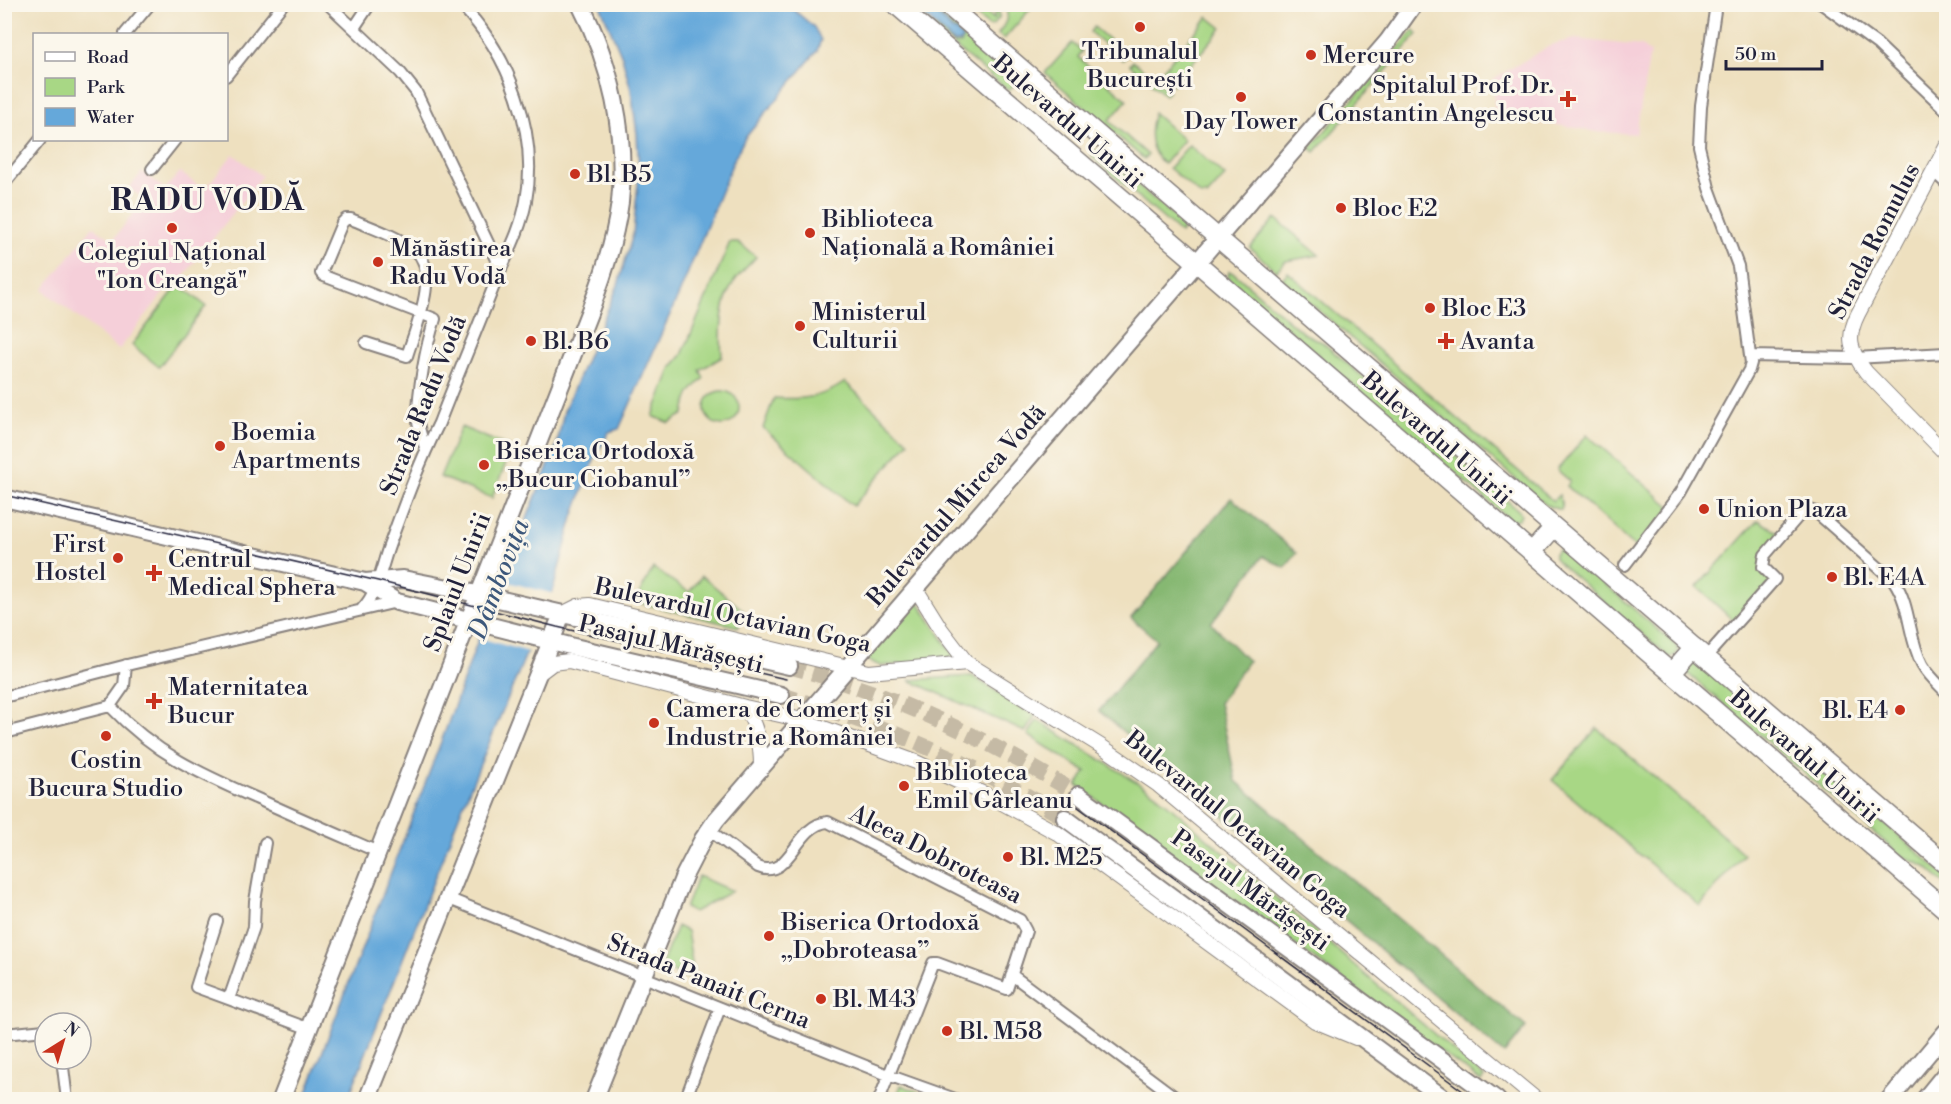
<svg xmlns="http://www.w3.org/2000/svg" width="1951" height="1104" font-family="'Libre Bodoni',serif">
<rect width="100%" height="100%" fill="#fbf7ec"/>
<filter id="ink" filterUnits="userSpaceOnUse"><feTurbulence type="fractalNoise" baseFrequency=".0167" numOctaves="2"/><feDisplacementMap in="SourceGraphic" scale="12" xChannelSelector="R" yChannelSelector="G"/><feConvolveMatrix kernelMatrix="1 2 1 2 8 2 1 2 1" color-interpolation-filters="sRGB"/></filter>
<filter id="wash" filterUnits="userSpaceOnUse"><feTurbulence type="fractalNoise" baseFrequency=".008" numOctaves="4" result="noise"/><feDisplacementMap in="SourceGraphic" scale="24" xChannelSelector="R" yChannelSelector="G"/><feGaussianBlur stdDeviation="1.35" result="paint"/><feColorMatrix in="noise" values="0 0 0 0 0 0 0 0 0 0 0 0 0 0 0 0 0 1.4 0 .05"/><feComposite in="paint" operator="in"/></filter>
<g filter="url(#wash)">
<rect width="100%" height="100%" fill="#eee0bf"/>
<path fill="#f5cfd9" d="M1575,39L1642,46L1650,53L1636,134L1597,132L1565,126L1495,119L1493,79L1553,44Z
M233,154L262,176L174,289L169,286L119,350L43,290L93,226L113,240L144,199L129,188L142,172L165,189L180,172L204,190Z"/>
<path fill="#a8d785" stroke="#657c60" stroke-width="1.5" d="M904,5H921L918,8L920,16L945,35L953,44H961L963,40L961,33L952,28L946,20L936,13L929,5H925H930L1016,78V82L1009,91Z
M964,5H978L994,19L996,9L999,11V18L993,25L989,26Z
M1003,5H1027L1031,8L1004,39L998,34C1005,24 1012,15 1003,5Z
M1208,17L1222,28L1173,85L1160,73Z
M1094,27L1127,55L1123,60L1090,32Z
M1414,30L1418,34L1315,152L1310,148Z
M1072,43L1082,51L1078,57L1127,100L1109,121L1148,155L1144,159L1045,73Z
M1133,61L1169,91L1165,95L1130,65Z
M1154,113L1184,140L1164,164C1149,151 1148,132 1154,113Z
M1189,145L1225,176L1207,196L1204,194L1202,196L1169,168Z
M1096,149L1185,226L1180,233L1091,156Z
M1275,218L1319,255L1286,261L1276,271L1250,248Z
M730,242H738L756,257C749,265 740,273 734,282C720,303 720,333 722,357L700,370L704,378C690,391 687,395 684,414L669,423L653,416L672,367L682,355Z
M1229,271L1235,274L1303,333L1322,342L1519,511L1521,515L1519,519L1510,520L1231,280L1228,276Z
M1288,272L1553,501L1559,495L1562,504L1560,510L1546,505L1282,279Z
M179,284L206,306L159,367L132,345Z
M845,382L909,442L853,506L763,428L774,398C801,400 823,398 845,382Z
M705 408a17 17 0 1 1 34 0a17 17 0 1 1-34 0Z
M461,427L512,448L492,498L440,477Z
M1587,435L1671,507L1638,550L1567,486L1570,481L1557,470Z
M1758,520L1782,535L1763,561L1775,579L1736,623L1697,587Z
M1558,549L1566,551L1677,646L1678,652L1674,656L1669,657L1558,562L1554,558V553Z
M653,568L689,592L702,576L743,610L739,627L635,602Z
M916,599L956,659L880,666L864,658Z
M1691,661L1697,662L1946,876V885L1926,867L1900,855L1687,673L1685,667Z
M972,676L1035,716L1025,732L909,680Z
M1037,720L1156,794L1484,1077L1481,1081L1077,785L1086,772L1028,735Z
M1597,728L1744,854L1700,906L1552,780Z
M698,876L732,891L694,912L685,908Z
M677,926L687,931L695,981L661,966Z
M901,1085L936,1099L895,1100Z"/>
<path fill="#86b872" stroke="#546d56" stroke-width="1.5" d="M1231,498L1297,553L1285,568L1263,556L1211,623L1248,661L1219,703L1236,781L1526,1027L1504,1054L1099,711L1157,640L1131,618Z"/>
<path fill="#65a8da" stroke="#44658a" stroke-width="1.5" d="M600,5H788L814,27L821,40L817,51L745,138L735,157L680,292L619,429L609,432L596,455L573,517L553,590L464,803L348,1099L304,1100L447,726L479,637L557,444L564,411L618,285L633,234L639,173L637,134L631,90L622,57Z
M922,6C934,10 943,19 952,30L956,31L962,38L961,42H953L929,19L922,15L920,10Z"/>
<path fill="#eee0bf" d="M500,580L554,594L529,652L476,637Z"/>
</g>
<g filter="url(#ink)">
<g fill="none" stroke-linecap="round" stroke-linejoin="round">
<path stroke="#c5baa5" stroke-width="16" stroke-dasharray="16 8" stroke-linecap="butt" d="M789,666C892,694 989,739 1079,795
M781,695C881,724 976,764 1065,818"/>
<g stroke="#88817d" stroke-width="14">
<path id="minor" d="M328,4L400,72L416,92L501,270
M1822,4L1877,44L1946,110
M354,28L370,4
M125,34L150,4
M226,76L283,4
M152,169L175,140
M1934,172L1946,183
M4,184L40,140
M366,343L407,356C415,329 441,272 415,250C397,236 372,228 351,219H346L342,223L321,273L324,276L420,313L435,319C426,345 417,394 418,422C419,431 423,441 426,450
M1751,356L1855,358L1946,353
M1625,565L1681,492L1749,370L1751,363L1738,266L1709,188L1699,146L1701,106L1716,4
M362,609C378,592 381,568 389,546C404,505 419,463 439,423C458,374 478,327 497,278C508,253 521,229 526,201C539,133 509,53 460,4
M1706,657L1775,579L1763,567L1765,555L1802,512L1810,510L1816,512L1894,581C1911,606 1908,638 1922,664C1928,675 1938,684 1946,692
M4,697L131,664L397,602
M110,706C155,754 201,774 260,800C299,818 339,835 378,852
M4,720L9,732
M9,732L110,706L124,686L126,665
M709,830L758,867C790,881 796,824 828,822L1020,920L1026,931L1007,989L937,963H933L879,1100
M447,898L888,1075L958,1100
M217,921L196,987L310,1029
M1012,975L1179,1100
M229,999L254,927L255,901L265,843
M4,1034L45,1030
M62,1059L67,1100
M685,1100L720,1008"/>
</g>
<g stroke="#88817d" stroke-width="16">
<path id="tertiary" d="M1946,147L1858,314C1846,338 1850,351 1866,372L1946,454
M916,589L941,629L967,663
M562,614L578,606L590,605L869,672L967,663L1104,748L1158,785L1537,1100
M537,675L553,663L569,661L745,707L802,720L916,762L993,798L1057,833L1315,1021L1356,1038
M745,707C757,727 761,743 761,767"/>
</g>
<g stroke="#88817d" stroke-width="20">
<path id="secondary" d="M4,498L365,582L403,579L459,590L789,666
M365,582L397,602L574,647L781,695
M1079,795L1497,1100
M1065,818L1446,1100
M281,1100L589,313C603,277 615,240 620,202C627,135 611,63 580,4
M367,1100L562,614
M594,1100L684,876L703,839L716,820L1388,41L1414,4
M1889,1100L1946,1032
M1924,1100L1946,1073"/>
</g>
<g stroke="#88817d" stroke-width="21">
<path id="primary" d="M895,4L1196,262L1946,910
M946,4L1946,864
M1532,552L1554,527
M1672,672L1694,647"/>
</g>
<use href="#minor" stroke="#fff" stroke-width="10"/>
<use href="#tertiary" stroke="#fff" stroke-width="14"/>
<use href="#secondary" stroke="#fff" stroke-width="16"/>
<use href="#primary" stroke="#fff" stroke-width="18"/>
<path stroke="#22223b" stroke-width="1.5" d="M4,495L378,581L557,627L786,679
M1074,804L1475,1100"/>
</g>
</g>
<g fill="#c8321e" stroke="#fbf7ec" stroke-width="2">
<circle cx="1140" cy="27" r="6"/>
<circle cx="1311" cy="55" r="6"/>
<circle cx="1241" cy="97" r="6"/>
<path d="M1565 90h6v6h6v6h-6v6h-6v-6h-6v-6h6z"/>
<circle cx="575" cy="174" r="6"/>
<circle cx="1341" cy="208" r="6"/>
<circle cx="172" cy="228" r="6"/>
<circle cx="810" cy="233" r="6"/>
<circle cx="378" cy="262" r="6"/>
<circle cx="1430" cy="308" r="6"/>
<circle cx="800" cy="326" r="6"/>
<circle cx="531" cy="341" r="6"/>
<path d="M1443 332h6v6h6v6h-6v6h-6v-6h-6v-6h6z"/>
<circle cx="220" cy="446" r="6"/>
<circle cx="484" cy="465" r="6"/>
<circle cx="1704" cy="509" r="6"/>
<circle cx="118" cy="558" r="6"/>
<path d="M151 564h6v6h6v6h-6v6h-6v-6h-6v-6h6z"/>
<circle cx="1832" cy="577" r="6"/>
<path d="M151 692h6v6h6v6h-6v6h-6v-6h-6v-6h6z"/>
<circle cx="1900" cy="710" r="6"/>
<circle cx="654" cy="723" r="6"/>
<circle cx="106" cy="736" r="6"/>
<circle cx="904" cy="786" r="6"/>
<circle cx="1008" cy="857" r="6"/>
<circle cx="769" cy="936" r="6"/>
<circle cx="821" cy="999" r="6"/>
<circle cx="947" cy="1031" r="6"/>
</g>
<g text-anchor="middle" stroke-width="6" stroke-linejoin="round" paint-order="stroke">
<g font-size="24" fill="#22223b" stroke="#fbf7ec" text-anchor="start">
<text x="1140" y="59" text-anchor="middle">Tribunalul<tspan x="1140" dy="28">București</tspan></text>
<text x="1323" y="63">Mercure</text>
<text x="1554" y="93" text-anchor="end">Spitalul Prof. Dr.<tspan x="1554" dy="28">Constantin Angelescu</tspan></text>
<text x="1241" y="129" text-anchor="middle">Day Tower</text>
<text x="587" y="182">Bl. B5</text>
<text x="1353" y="216">Bloc E2</text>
<text x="822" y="227">Biblioteca<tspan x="822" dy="28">Națională a României</tspan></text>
<text x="390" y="256">Mănăstirea<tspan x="390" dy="28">Radu Vodă</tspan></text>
<text x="172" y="260" text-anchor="middle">Colegiul Național<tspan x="172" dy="28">"Ion Creangă"</tspan></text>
<text x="1442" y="316">Bloc E3</text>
<text x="812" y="320">Ministerul<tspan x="812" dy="28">Culturii</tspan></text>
<text x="543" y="349">Bl. B6</text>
<text x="1460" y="349">Avanta</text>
<text x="232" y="440">Boemia<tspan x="232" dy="28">Apartments</tspan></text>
<text x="496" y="459">Biserica Ortodoxă<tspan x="496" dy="28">„Bucur Ciobanul”</tspan></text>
<text x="1716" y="517">Union Plaza</text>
<text x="106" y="552" text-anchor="end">First<tspan x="106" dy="28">Hostel</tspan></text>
<text x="168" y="567">Centrul<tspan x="168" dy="28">Medical Sphera</tspan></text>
<text x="1844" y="585">Bl. E4A</text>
<text x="168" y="695">Maternitatea<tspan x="168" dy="28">Bucur</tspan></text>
<text x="666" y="717">Camera de Comerț și<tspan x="666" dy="28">Industrie a României</tspan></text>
<text x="1888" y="718" text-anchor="end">Bl. E4</text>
<text x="106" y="768" text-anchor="middle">Costin<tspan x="106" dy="28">Bucura Studio</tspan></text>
<text x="916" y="780">Biblioteca<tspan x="916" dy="28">Emil Gârleanu</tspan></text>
<text x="1020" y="865">Bl. M25</text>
<text x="781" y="930">Biserica Ortodoxă<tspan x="781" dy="28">„Dobroteasa”</tspan></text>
<text x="833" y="1007">Bl. M43</text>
<text x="959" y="1039">Bl. M58</text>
</g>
<g font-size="24" fill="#22223b" stroke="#fbf7ec">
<text transform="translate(1068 121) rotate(41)" y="8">Bulevardul Unirii</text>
<text transform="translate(1874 241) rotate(-63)" y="8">Strada Romulus</text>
<text transform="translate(423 405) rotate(-68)" y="8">Strada Radu Vodă</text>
<text transform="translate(1437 438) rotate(41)" y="8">Bulevardul Unirii</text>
<text transform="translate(956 505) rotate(-49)" y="8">Bulevardul Mircea Vodă</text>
<text transform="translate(457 582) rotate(-69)" y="8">Splaiul Unirii</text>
<text transform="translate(733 615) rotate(12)" y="8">Bulevardul Octavian Goga</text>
<text transform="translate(671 644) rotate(13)" y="8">Pasajul Mărășești</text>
<text transform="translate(1805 756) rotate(41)" y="8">Bulevardul Unirii</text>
<text transform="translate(1238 824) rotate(39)" y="8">Bulevardul Octavian Goga</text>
<text transform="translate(936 854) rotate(27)" y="8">Aleea Dobroteasa</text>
<text transform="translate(1251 890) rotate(36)" y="8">Pasajul Mărășești</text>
<text transform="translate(709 981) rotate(22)" y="8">Strada Panait Cerna</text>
</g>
<g font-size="26" font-style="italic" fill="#3d587b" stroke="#fbf7ec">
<text transform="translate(498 579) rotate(-69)" y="9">Dâmbovița</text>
</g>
<g font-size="30" font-weight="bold" letter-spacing="1.5" fill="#22223b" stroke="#fbf7ec">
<text x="208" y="210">RADU VODĂ</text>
</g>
</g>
<rect width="1951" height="1104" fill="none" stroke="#fbf7ec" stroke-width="24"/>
<rect x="33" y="33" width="195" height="108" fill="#fbf7ec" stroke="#a4a2a5" stroke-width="1.5"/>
<rect x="45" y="52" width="30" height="9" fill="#ffffff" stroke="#a4a2a5" stroke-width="1.5"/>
<text x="87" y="63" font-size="18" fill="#22223b">Road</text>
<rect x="45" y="78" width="30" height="18" fill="#a8d785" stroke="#a4a2a5" stroke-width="1.5"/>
<text x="87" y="93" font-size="18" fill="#22223b">Park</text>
<rect x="45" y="108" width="30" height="18" fill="#65a8da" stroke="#a4a2a5" stroke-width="1.5"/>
<text x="87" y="123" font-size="18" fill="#22223b">Water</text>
<g transform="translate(63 1041) rotate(37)"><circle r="28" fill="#fbf7ec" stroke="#a4a2a5" stroke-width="1.5"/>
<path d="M0-4.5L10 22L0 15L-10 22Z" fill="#c8321e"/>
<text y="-9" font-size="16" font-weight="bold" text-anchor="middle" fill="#22223b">N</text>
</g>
<path d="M1726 60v9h96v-9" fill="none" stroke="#22223b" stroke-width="3"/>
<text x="1735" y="60" font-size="18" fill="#22223b" stroke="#fbf7ec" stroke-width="4.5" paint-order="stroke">50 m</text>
</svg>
